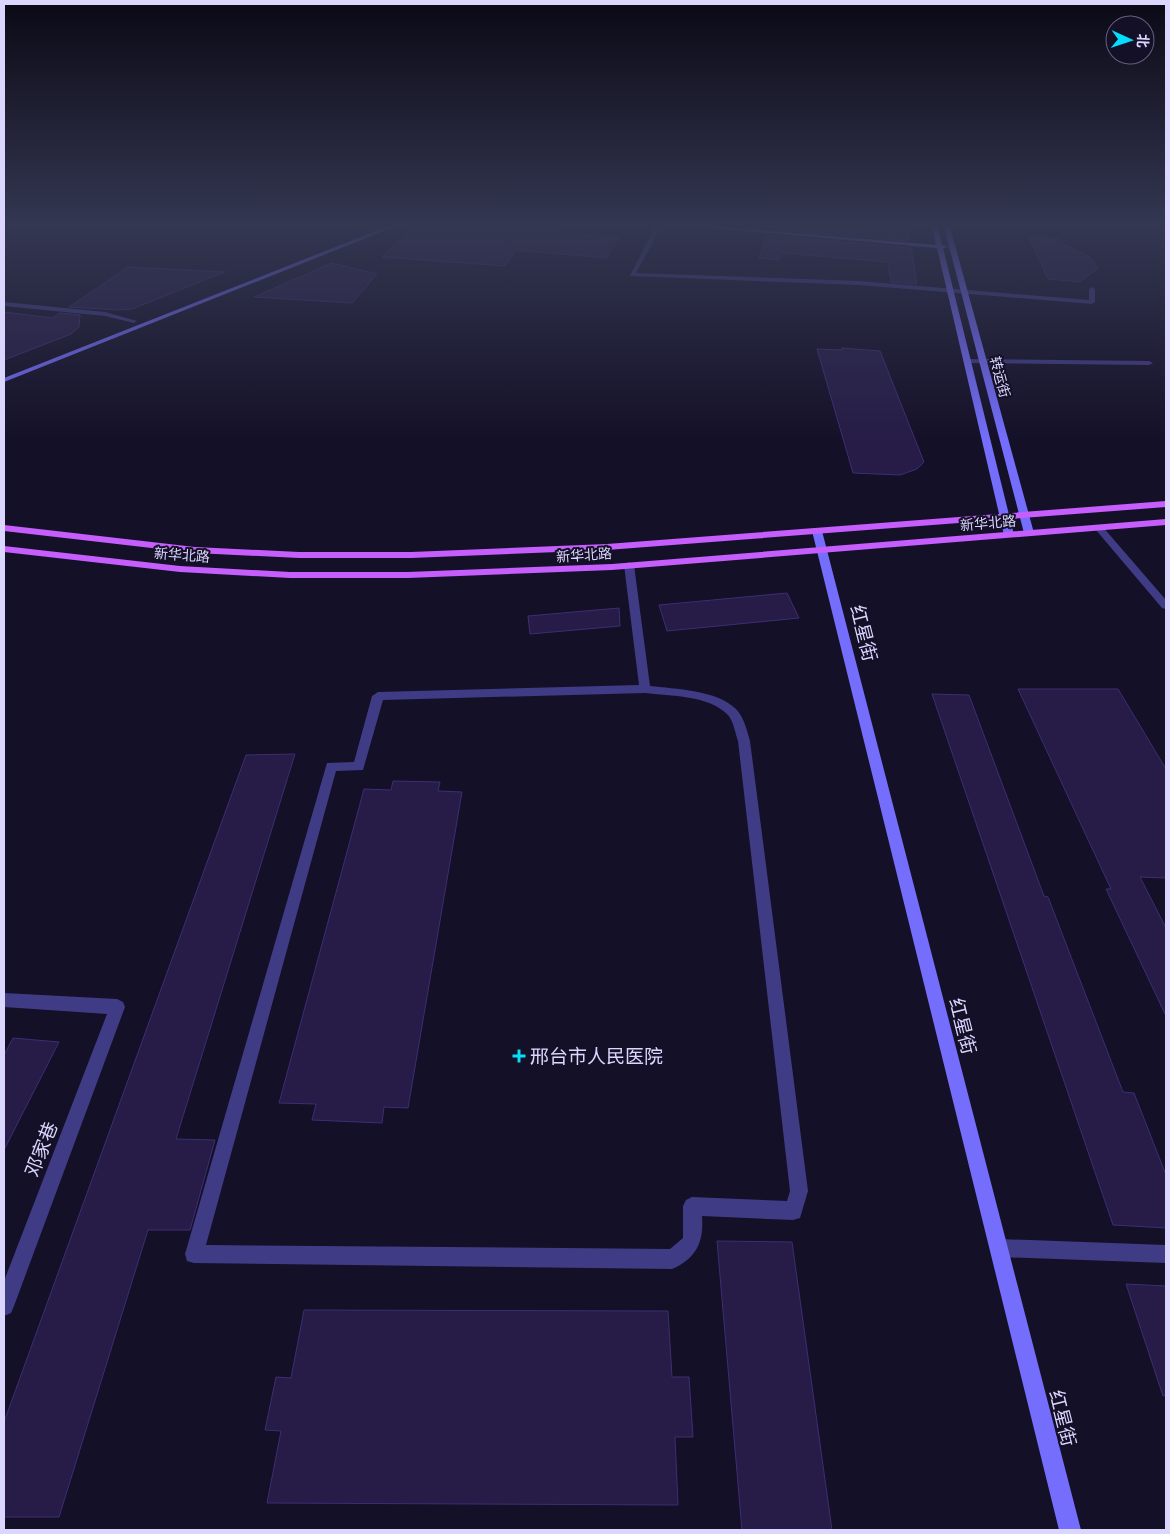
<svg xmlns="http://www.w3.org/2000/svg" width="1170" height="1534" font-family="Manrope,'Noto Sans SC',sans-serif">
<rect width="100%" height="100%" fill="#141027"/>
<path fill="#261c47" stroke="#3d2e73" d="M419,227H536L533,230L619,238L606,258L516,250L505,266L382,257L407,233Z
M770,227H906L909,241L770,229Z
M767,235L911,248L917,284L891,282L888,262L781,253L779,260L759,258Z
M1029,237L1060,239L1063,244L1089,256L1098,268L1080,282L1048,279Z
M332,263L377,274L352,303L254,297Z
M128,267L225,272L132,309L120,310L69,307Z
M4,312L53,318L59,313L80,315L79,327L71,334L4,360Z
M842,348L880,351L924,462L917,469L900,475L853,473L817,349L842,350Z
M787,593L799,618L667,631L659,605Z
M619,608L620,626L530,634L528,616Z
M1018,689H1118L1166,769V878L1140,877L1166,928V1016L1106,889H1111Z
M932,694L969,695L1044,896L1048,897L1123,1092L1134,1093L1166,1175V1228L1113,1225Z
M295,754L176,1139L215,1140L190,1230H148L59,1517H4V1422L246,755Z
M393,781L440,782L438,791L462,792L408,1108L384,1107L382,1123L312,1120L316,1104L279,1103L364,789L391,790Z
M13,1038L59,1042L4,1150V1055Z
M717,1241L792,1242L832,1530H742Z
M1126,1284L1166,1286V1395L1163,1396Z
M304,1310L668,1311L672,1377H689L693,1437H675L678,1505L267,1503L281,1431L265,1430L276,1377L291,1378Z"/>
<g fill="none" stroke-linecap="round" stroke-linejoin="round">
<path fill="#403b85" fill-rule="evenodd" d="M629,562L634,565L650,686C675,689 717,690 736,709C744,717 747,731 750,741L808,1191L800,1218L793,1220L702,1216C704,1241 697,1258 672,1269L194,1263L187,1261L185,1254L327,763L354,762L372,696L378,692L639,685L624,565ZM645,693C670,696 709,695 728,715C734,722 735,733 738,741L790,1191L787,1201L692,1197L686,1200L683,1206V1238L670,1249L206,1245L336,771L363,770L383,700Z"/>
<path fill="#403b85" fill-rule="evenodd" d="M655,227H661L636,273L859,281L1089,300V289L1092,287L1095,289V302L1092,304L859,285L630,276Z
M4,302L105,312L137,321L134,323L105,316L4,306Z
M964,359L1149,361L1153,363L1149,365L967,363H964Z
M1099,525L1102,526L1166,600V609L1162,608L1096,530L1094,528Z
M4,993L117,999L123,1002L125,1007L14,1306L11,1313L4,1316V1281L107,1014L4,1007Z
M999,1239L1166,1245V1263L999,1257L992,1255L990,1248L992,1241Z"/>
<path fill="#756efd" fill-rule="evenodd" d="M386,227H394L4,382V378Z
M699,227H722L936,245L932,227H938L942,245L949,247L943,248L1014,535L1012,537H1006L1004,535L937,248Z
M944,227H950L1034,533L1032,535L1029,536L1024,533Z
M817,528L822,531L1081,1530H1059L812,531Z"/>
<path fill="#c55efd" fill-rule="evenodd" d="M1166,501V507L607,550L411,558H299L195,553L4,531V525L195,547L299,552H411L607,544Z
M1166,519V525L612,570L408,578H290L180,572L4,552V546L180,566L290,572H408L612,564Z"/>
</g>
<linearGradient id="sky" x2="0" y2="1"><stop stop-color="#0b0915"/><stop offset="0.51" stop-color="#343752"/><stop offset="1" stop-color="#343752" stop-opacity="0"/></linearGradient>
<rect width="1170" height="442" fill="url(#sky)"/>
<path fill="#04ddfc" stroke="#141027" stroke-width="2" d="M516.5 1048.5h5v5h5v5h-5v5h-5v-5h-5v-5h5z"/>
<g text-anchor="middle" stroke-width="4" stroke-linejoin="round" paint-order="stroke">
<g font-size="14" fill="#dbd6fe" stroke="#141027">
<text transform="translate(1000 377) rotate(75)" y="5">转运街</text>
<text transform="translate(988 523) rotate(-5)" y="5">新华北路</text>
<text transform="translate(182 555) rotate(4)" y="5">新华北路</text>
<text transform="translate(584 555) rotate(-4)" y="5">新华北路</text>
</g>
<g font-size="19" fill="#dbd6fe" stroke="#141027">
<text transform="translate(864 633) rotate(76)" y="7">红星街</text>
<text transform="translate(963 1026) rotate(76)" y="7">红星街</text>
<text transform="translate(41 1149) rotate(-69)" y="7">邓家巷</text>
<text transform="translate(1063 1418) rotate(76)" y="7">红星街</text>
</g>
<g font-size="19" fill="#dbd6fe" stroke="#141027" text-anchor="start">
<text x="530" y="1063">邢台市人民医院</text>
</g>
</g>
<rect width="1170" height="1534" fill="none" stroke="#dbd6fe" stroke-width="10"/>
<g transform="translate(1130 40) rotate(93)"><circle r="24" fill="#141027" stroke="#645f7d"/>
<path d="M0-4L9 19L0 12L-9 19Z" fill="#04ddfc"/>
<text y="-8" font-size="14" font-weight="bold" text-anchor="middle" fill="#dbd6fe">北</text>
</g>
</svg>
